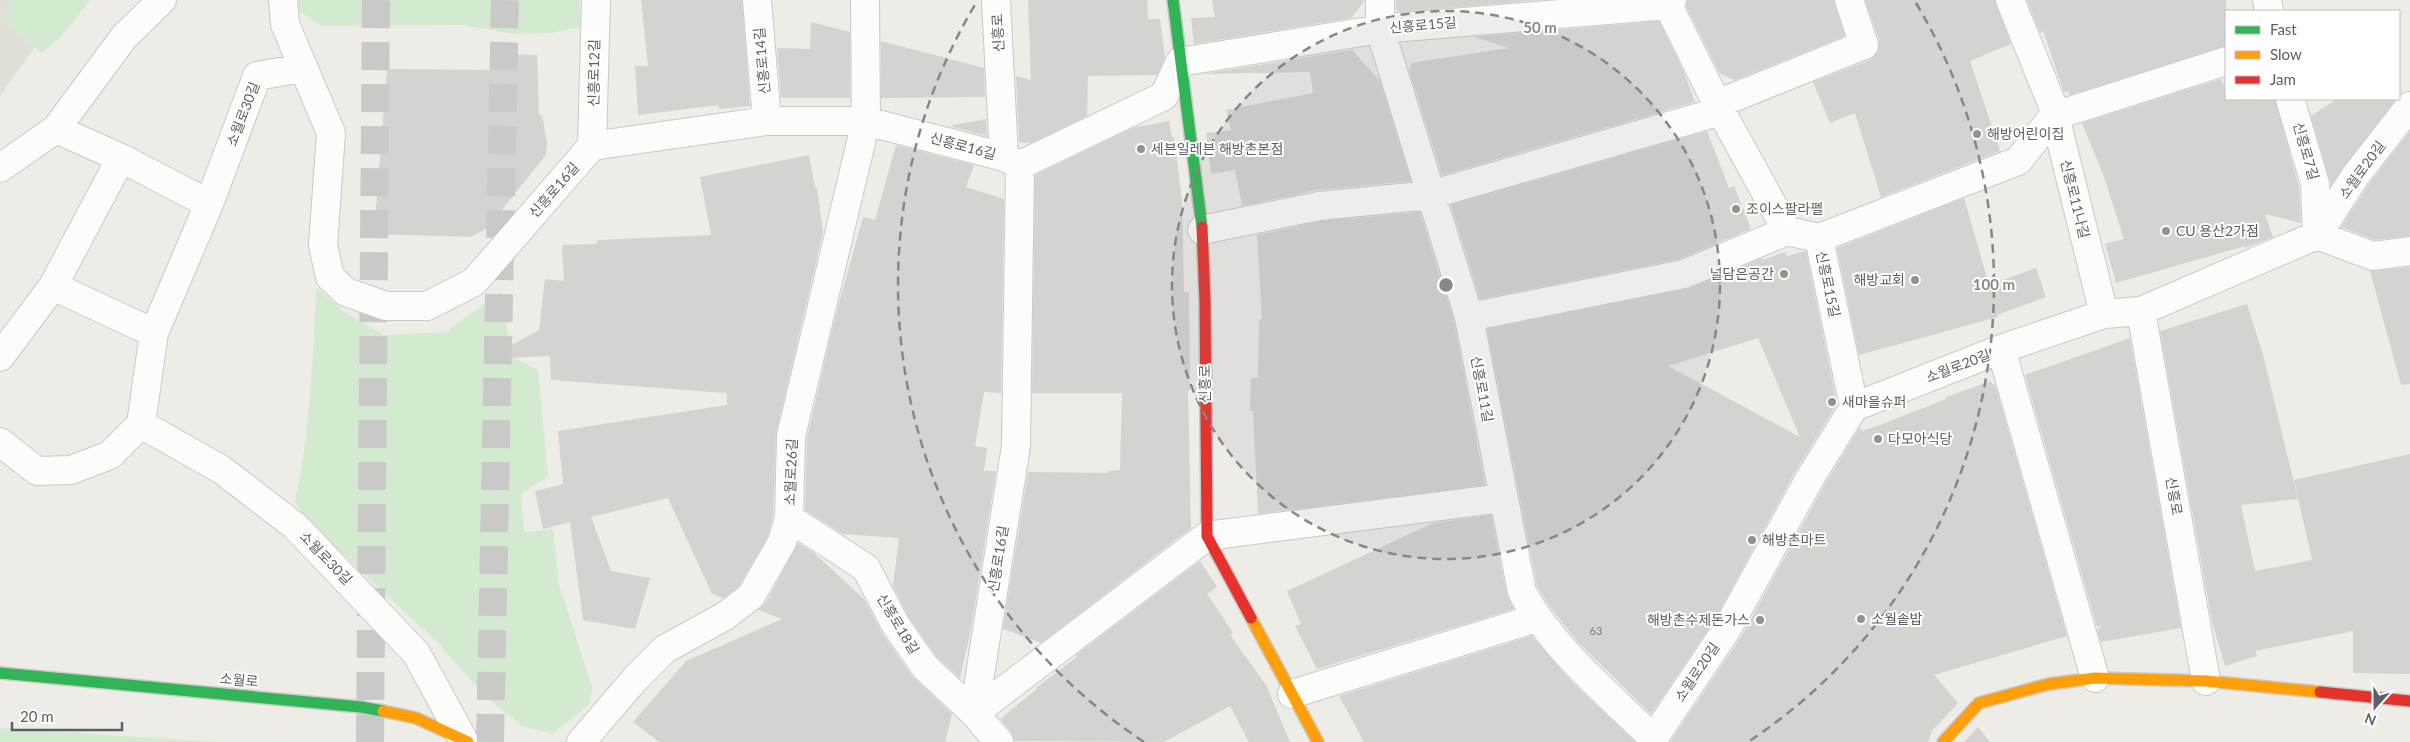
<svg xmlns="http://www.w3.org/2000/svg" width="2410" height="742" font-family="Lato,'Noto Sans KR',sans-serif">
<rect width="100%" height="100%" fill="#edece7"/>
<path fill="#e0ded7" d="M0,0H68L0,96Z"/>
<path fill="#d3ead1" d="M14,0H90L61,37L41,53L0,19Z
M299,0H580V27L551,33L515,34L462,25L321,26L299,11Z
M316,287L343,311L384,335L445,332L501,292L512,357L538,370L548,476L521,494L524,532L553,529L559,584L592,687L590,704L552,734L522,726L487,698L437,642L318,531L295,503C310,432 313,359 316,287Z
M0,728L218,742H0Z"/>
<path fill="#d4d3d0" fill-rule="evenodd" d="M641,0H742L750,106L719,109V105L638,115L635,66H648Z
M1028,0H1147L1148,19H1160L1165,58L1157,75L1088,76L1087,116L1031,143L1019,142L1016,76L1031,80Z
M1212,0H1364V2L1351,18L1194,44L1191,18L1215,17Z
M1396,0H1540L1400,12L1396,10Z
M1687,0H1834L1845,36L1735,80L1720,74L1686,6Z
M1865,0H1995L2011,44L1970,61L2000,151L1881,197L1855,113L1830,123L1813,82L1870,60L1876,54L1879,47V40Z
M2027,0H2226V46L2070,95L2068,91L2064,92L2043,31L2040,33Z
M1659,21L1684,72L1695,102L1442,175L1409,70L1411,63L1509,48L1474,37Z
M811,22L850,32V98H781L777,48L810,49Z
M881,41L984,68L985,97L881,98Z
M1352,50L1380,81L1411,181L1317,190L1242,206L1235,170L1211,174L1206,133L1231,130L1226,110L1313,93L1310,72L1203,74Z
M495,54L537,55L539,115H542L547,142L546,155L487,228L471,237L374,234L387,69L495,70Z
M2221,79L2226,91V99H2275L2299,187L2301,223L2265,214L2273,237L2245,248V246L2116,283L2105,244L2124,239L2103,174L2082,123Z
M2337,99H2396L2331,185L2311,116Z
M986,119L987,136L949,126Z
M1169,121L1172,137H1174L1182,200L1184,292H1189L1190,391H1188L1191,528L1041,643L1003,629L1028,472L1108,473V471L1120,470L1122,393H1032L1035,175L1132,128Z
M1707,131L1729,188L1734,186L1751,229L1679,259L1480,299L1451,205Z
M2410,131V236L2375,240L2341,227L2369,184Z
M896,145L974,165L966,187L1004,199L1001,393L984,392L975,446L987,448L984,471H996L971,629L960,678L937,657L908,616L893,586L899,538L843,534L805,510L807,438L835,318L863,217L875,220Z
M809,155L815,188H817L823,232L776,433L773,516L768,536L739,586L723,598L712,594L668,498L591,517L611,571L650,578L635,629L583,620L570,522L543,529L535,491L563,484L558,431L727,405V393L551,380L550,356L486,359L539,330L545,279L564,281L562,245L596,244L598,240L711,235L700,177Z
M1964,198L1989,285L2036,268L2046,297L1997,315L1998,317L1859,355L1837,248Z
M1420,212L1454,321L1485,485L1258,514L1253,411H1250L1251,378H1258L1259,320L1262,319L1257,235L1321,221Z
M1806,251L1837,404L1796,470L1714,621L1651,714L1577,641L1548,604L1537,586L1487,329L1687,289L1762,258L1763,260L1785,252L1787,256ZM1758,338L1800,437L1668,366Z
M2410,267V384L2401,385L2370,271Z
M2247,304L2263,355L2298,499L2241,505L2255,571L2312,560L2294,480L2410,454V674L2353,673V631L2255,651L2257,656L2225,666L2212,622L2160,331Z
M2130,338L2181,628L2101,642L2097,630L2103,625L2097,627L2025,375Z
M1991,381L1993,385L1995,384L2067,636L1934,675L1958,703L1932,731L1928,742H1670L1741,637L1824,486L1860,427L1862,431L1880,425L1946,399V397Z
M1491,515L1507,595L1514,609L1317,669L1295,626L1301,624L1287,591L1433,523Z
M798,543L814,553L864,599L882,633L912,676L952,714L945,742H659L633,722L686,661L782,619L758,610L765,604Z
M1200,561L1217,587L1207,594L1233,633L1230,635L1266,685L1290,742H1249L1230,706L1164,742L1014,741L1011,732L1000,719L1037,689L1036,688L1078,656L1076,655Z
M1532,636L1571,681L1635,742H1364L1339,696Z
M1978,727L1990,742H1964Z"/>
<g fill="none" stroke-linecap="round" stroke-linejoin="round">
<path stroke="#c9c9c7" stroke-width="28" stroke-dasharray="28 14" stroke-linecap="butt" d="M370,742L376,0
M490,742L505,0"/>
<g stroke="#c9c9c8" stroke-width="30">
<path id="street" d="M162,0L124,37L56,129L121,158L209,204
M283,0L285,24L331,133L323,245L330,277L346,292L386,306H427L474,282L592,146L767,121H866L1004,157L1020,165L1164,96L1180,62L1380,29L1668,5L1672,0
M757,0L767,121
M996,0L1004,157
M1380,0V29L1469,317L1522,592C1553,649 1607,693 1653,738
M1668,0V5L1717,104L1787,231L1819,238L1854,407
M2010,0L2052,104L2104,314
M2267,0L2269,11
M302,68L257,76L209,204L154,333L141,424L222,470L295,526L416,653L463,739
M2290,99L2315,184L2317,235L2373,256L2410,251
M1717,104L1864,45L1849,0
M592,146L596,0
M0,168L56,129
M1202,230L1319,206L1430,195L1721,111
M1819,238L2018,161L2054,116L2226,61
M53,286L154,333
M2141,311L2206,681
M1469,317L1684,274L1787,231
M2001,349L2095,678
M0,357L53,286L121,158
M0,442L37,471L71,470L110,455L141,424
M789,518L866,568L895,624L925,667L974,713L999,742
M1292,694L1537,618
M974,713L1207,536L1503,498
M974,713L1016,446L1020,165
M581,742L635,679L665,649L725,616L751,596L782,542L789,518L791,436L866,121L865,0
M1651,742L1727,629L1810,478L1854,407L2001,349L2104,314L2141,311L2317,235L2356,175L2410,106"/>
</g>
<g stroke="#c9cac9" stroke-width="14">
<path id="fast" d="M1173,0L1202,227
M0,673L361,707L383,711"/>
</g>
<g stroke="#c9cac9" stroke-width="14">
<path id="slow" d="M1251,618L1318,742
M383,711L416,718L468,742
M1943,742L1979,703L2049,684L2095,678L2206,681L2320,692"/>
</g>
<g stroke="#c9cac9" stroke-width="14">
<path id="jam" d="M1202,227L1205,301L1207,536L1251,618
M2320,692L2410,701"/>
</g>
<use href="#street" stroke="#fcfcfb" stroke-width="28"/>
<use href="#fast" stroke="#30b455" stroke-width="11"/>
<use href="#slow" stroke="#ff9f0a" stroke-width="11"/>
<use href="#jam" stroke="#e5322d" stroke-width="11"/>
</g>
<circle cx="1446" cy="285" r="274" fill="#85878a" fill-opacity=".12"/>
<g fill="none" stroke="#85878a" stroke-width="2.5" stroke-dasharray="9 6">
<circle cx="1446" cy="285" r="274"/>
<path d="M1144 742A548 548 0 0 1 976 3M1916 3A548 548 0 0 1 1748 742"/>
</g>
<g fill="#8f9193" stroke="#fff" stroke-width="2">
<circle cx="1977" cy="134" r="5"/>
<circle cx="1141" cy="149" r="5"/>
<circle cx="1736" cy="209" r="5"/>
<circle cx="2166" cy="231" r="5"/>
<circle cx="1784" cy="274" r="5"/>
<circle cx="1915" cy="280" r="5"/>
<circle cx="1832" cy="402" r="5"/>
<circle cx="1878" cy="439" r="5"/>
<circle cx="1752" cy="540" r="5"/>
<circle cx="1861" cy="619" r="5"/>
<circle cx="1760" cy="620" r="5"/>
</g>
<g text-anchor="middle" stroke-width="4" stroke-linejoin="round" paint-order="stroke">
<g font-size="11" fill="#7b7e82">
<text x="1596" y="635">63</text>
</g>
<g font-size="14" fill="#5c6066" stroke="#fff">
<text transform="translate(1423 25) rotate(-5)" y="5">신흥로15길</text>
<text transform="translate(998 33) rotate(-93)" y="5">신흥로</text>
<text transform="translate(762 61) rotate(-95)" y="5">신흥로14길</text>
<text transform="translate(594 73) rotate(-89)" y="5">신흥로12길</text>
<text transform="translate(243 114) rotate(-69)" y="5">소월로30길</text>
<text transform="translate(963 146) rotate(15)" y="5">신흥로16길</text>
<text transform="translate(2306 151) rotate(74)" y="5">신흥로7길</text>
<text transform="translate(2362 170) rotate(-54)" y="5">소월로20길</text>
<text transform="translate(554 190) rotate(-49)" y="5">신흥로16길</text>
<text transform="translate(2075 199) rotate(76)" y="5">신흥로11나길</text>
<text transform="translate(1828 284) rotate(78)" y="5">신흥로15길</text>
<text transform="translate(1958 366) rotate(-21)" y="5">소월로20길</text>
<text transform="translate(1205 384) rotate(-90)" y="5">신흥로</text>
<text transform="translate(1482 389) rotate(79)" y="5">신흥로11길</text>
<text transform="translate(791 472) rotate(-88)" y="5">소월로26길</text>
<text transform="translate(2174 496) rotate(80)" y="5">신흥로</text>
<text transform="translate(326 558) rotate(46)" y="5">소월로30길</text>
<text transform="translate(998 559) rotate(-81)" y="5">신흥로16길</text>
<text transform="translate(898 624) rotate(59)" y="5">신흥로18길</text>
<text transform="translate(1697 672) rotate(-56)" y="5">소월로20길</text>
<text transform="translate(239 680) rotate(5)" y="5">소월로</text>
</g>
<g font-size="14" fill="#5c6066" stroke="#fff" text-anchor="start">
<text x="1987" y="139">해방어린이집</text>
<text x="1151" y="154">세븐일레븐 해방촌본점</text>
<text x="1746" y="214">조이스팔라펠</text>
<text x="2176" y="236">CU 용산2가점</text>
<text x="1774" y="279" text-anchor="end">널담은공간</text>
<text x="1905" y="285" text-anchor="end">해방교회</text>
<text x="1842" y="407">새마을슈퍼</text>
<text x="1888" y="444">다모아식당</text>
<text x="1762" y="545">해방촌마트</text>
<text x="1871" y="624">소월솥밥</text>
<text x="1750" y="625" text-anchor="end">해방촌수제돈가스</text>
</g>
</g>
<circle cx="1446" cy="285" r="8" fill="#85878a" stroke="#fff" stroke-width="2.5"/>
<g font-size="15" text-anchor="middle" font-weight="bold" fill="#85878a" stroke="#fff" stroke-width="4" stroke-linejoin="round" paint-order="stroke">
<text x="1540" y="33">50 m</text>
<text x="1994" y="290">100 m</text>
</g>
<rect x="2225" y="10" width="175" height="90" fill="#ffffff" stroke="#bebfc2"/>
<rect x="2235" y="26" width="25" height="8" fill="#30b455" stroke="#bebfc2"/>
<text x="2270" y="35" font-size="15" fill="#5c6066">Fast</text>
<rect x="2235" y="51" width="25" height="8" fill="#ff9f0a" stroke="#bebfc2"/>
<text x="2270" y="60" font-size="15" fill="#5c6066">Slow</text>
<rect x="2235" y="76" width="25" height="8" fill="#e5322d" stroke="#bebfc2"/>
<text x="2270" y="85" font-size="15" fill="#5c6066">Jam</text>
<g transform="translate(2375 707) rotate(201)" stroke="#ffffff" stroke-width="4" paint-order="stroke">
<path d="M0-4L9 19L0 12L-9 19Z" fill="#5c6066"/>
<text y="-8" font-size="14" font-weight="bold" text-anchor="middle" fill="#5c6066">N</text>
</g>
<path d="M12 722v8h110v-8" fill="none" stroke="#5c6066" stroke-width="2.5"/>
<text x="20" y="722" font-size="15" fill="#5c6066" stroke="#ffffff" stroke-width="4" paint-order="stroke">20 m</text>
</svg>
